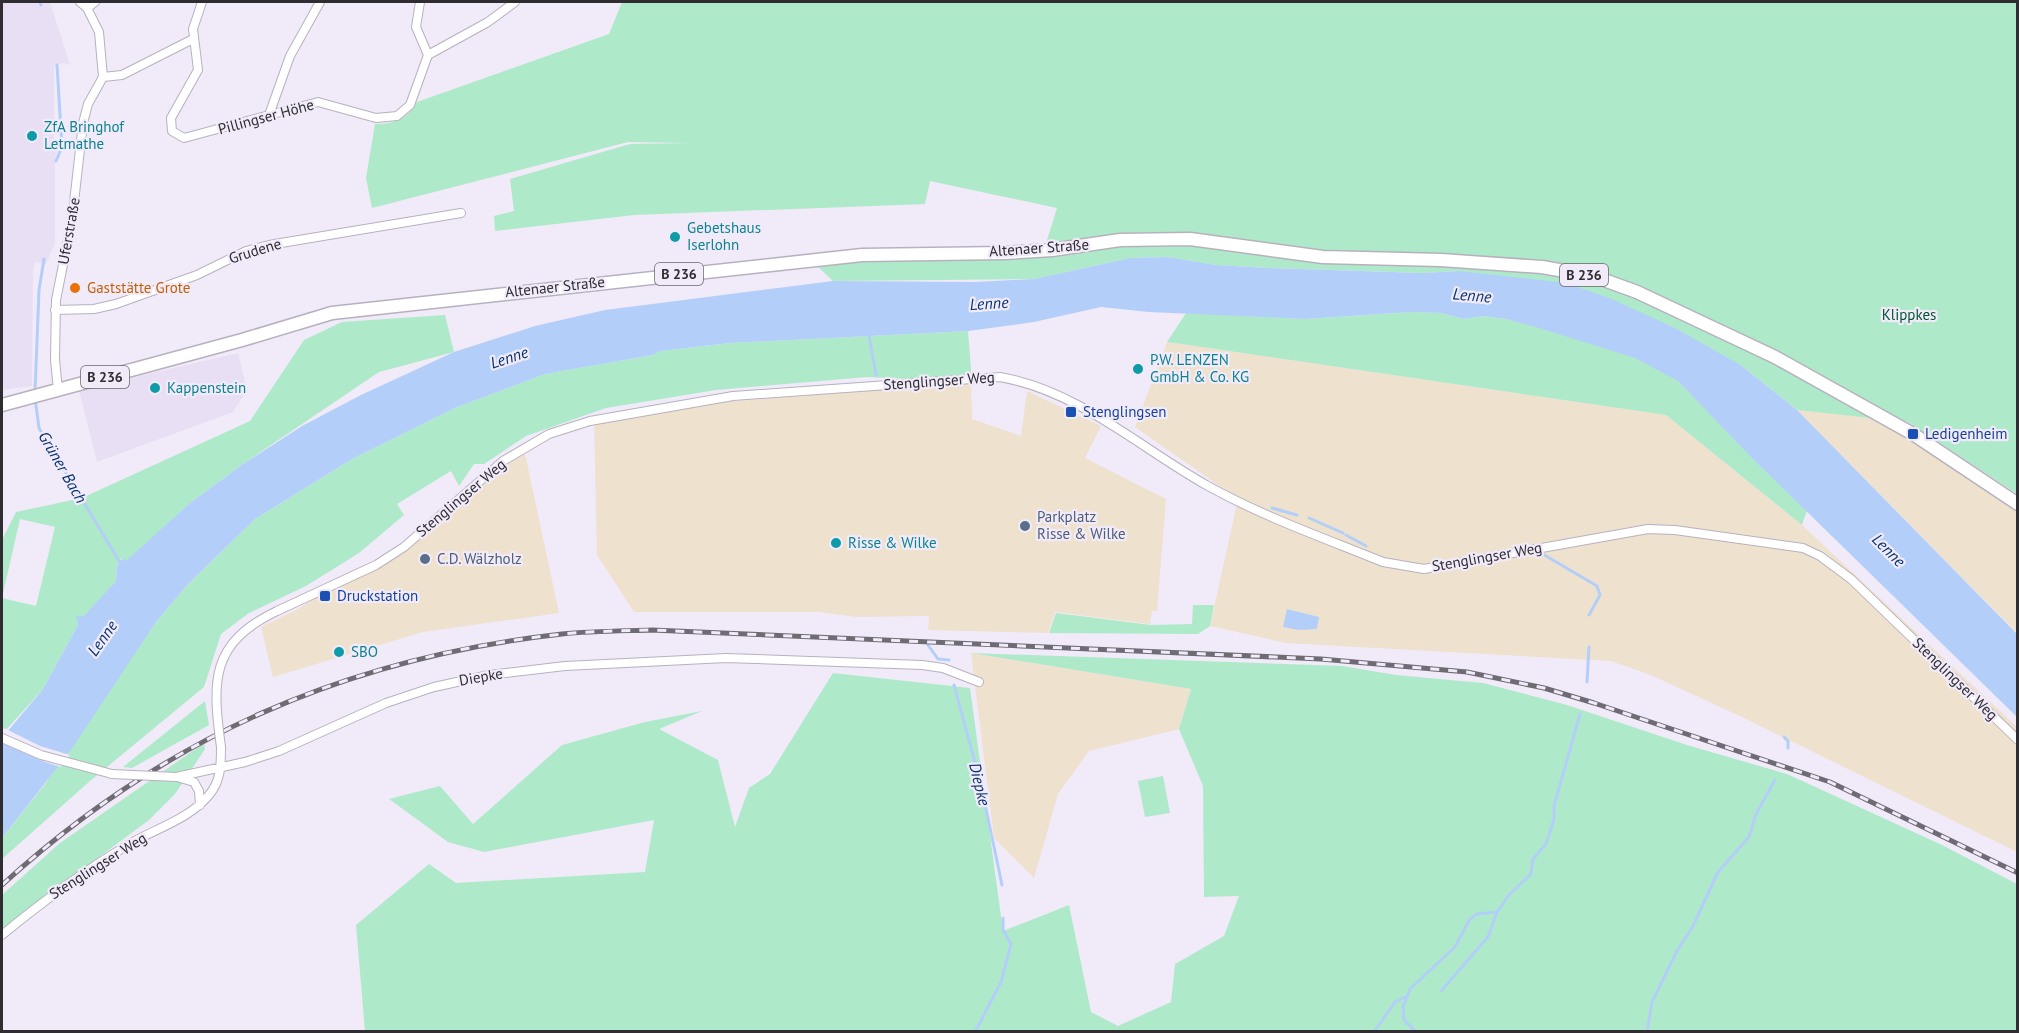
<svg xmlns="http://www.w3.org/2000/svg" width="2019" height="1033" font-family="'PT Sans',sans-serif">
<rect width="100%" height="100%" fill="#f1eaf9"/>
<path fill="#e9dff5" d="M2,2H50L70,65L63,63L54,66V145L58,149L55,159V243L46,264L35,262L33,271L32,386L2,390Z
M238,353L247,390L233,412L97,462L79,390Z"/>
<path fill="#eee2ce" d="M1167,342L1666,415L1802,525L2017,727V852L1744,718L1653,676L1611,661L1286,643L1210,626L1238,499L1135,427Z
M971,382L972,419L1021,436L1027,391L1101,426L1085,458L1166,499L1157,611H1152L1150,624L1055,612L1048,633L928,630L929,616L857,617L818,612H634L597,555L594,420L662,407Z
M1797,410L1876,418L1954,466L2017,511V633Z
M524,449L559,613L423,632L273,677L261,627L298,609L434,523Z
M971,653L1191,689L1179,729L1089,751L1058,794L1034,878L994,838Z"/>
<path fill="#aeeac9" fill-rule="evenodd" d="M622,2H2017V494L1908,422L1797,410L1742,366L1459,271L1422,273L1269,268L1216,265L1167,257L1130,258L1034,279L833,281L816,265L871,260L1042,256L1057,208L930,181L925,204L634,215L495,231L494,216L514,211L510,179L630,144L690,143L628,142L372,208L366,178L375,124C395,124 407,119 417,102L609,34Z
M1411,312L1441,313L1464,319L1484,316L1506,319C1564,334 1628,348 1678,381L1807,510L1802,525L1666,415L1167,342L1186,313L1306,319Z
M445,315L454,352L379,372L243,464L190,503L126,562L122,558L117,566L116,581L78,625L43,689L5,731L2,727V540L16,512L82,498L250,421L304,340L342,322ZM20,519L55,527L36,606L2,598Z
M968,331L972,382L867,377L716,390L606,408L526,436L484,464H474L459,486L451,471L397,504L404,515L359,553L306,586L249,613L221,634L204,687L90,781L2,859V838L45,784L156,622L188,584L255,519L352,459L457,407L545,374L653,355L659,351L730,343Z
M1193,605H1214L1210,626L1198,634L1049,633L1056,613L1151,625L1192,624Z
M971,653L1342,666L1396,675L1483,683L1567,705L1687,745L1787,774L1942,845L2017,884V1031H365L356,925L429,864L456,883L645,872L654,820L484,852L448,842L389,799L440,786L473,824L562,745L645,722L702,711L659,729L718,760L735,827L749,788L770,774L833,673L970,688L1003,931L1069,905L1091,1012L1118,1026L1171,1002L1175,964L1224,936L1239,896L1204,897L1203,786L1179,729L1191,689Z
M205,701L209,725L132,768L123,767Z
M204,743L205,749L175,794L149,820L2,929V895L60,843Z
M1163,776L1170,813L1145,817L1138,781Z"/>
<path fill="#b3cff9" d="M1167,257L1216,265L1269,268L1422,273L1459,271L1566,283L1612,299L1677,329L1742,366L1797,410L2017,634V717L1751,457L1678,381L1635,358L1539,328L1506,319L1484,316L1464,319L1441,313L1411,312L1306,319L1149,312L1101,307L1034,322L968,331L730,343L660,351L653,355L545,374L457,407L352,459L255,519L188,584L156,622L71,750L2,838V738L43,689L78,625L76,616H84L116,581L117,566L123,558L126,561L190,503L243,464L302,426L361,395L454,352L535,326L605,310L833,281L974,282L1034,279L1130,258Z
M1287,609L1319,617L1317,629L1299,630L1283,627Z"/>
<path fill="#f1eaf9" d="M4,728L40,746L70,755L61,767L45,762L2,743Z"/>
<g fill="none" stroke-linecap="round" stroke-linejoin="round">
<path stroke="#b3cff9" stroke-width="3" d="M40,2L41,5
M56,161L62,147L57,65
M868,330L876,375
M35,392L39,290L44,259
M35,398L39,428L121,564
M1272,508L1297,515
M1309,518L1343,533
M1346,535L1366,546
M1541,553L1597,586L1600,595L1589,615
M928,645L938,659L949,660
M1587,682L1589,647
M954,685L981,785L1002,885
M1784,737L1788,741V748
M1441,991L1488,937L1497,912L1509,895L1531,874L1533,859L1546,844L1554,819V806L1580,714
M975,1032L1001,982L1011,944L1003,930V918
M1374,1032L1395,1002L1405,997
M1416,1032L1404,1020L1403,1007L1410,989L1455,947L1470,919L1477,914L1497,912
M1647,1032L1652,1002L1677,951L1693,926L1718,872L1749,837L1756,814L1775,780"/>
<g stroke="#b7b1bf" stroke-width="10">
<path id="street" d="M202,2L193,29L198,70L171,118L172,131L184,138L318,102L376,118L397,116L410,105L428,55L488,22L515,2
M420,2L416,27L428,55
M87,8L95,2
M103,77L122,75L193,39
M269,115L290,56L320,2
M55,310L94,309L116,304L197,275L246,251L269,245L461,213
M58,390L55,360L56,300L72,220L83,123L88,104L103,77L99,32L87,8L80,2
M277,611L376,565L404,547L503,461L549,434L590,421L733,396L1000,377C1079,391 1140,448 1208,486C1264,517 1324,538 1383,562L1424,569L1648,529L1675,530L1803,548L1820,556L1851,579L2018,740
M2,738L41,755L112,774
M176,777L245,762L279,751L386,703L434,687L489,675L565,666L726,658L922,665L943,668L979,682
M177,777L194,782L199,791L200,805
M2,935C42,902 84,871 128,845C156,828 188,820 209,795C221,781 221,765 221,747"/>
</g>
<g stroke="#b7b1bf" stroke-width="15">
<path id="primary" d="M2,405L242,340L332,313L862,255L1004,253L1052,250L1120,240L1190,239L1323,257L1441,260L1542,267L1593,276L1637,292L1775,357L1913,434L2018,504"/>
</g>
<use href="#street" stroke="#fff" stroke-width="8"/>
<use href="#primary" stroke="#fff" stroke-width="12"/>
<g stroke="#6e6b73" stroke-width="5">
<path id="rail" d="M2,885C163,738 345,658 562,634C592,631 622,631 652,630L1321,659L1467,672L1544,688L1594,703L1830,782L2018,873"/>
</g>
<use href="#rail" stroke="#f1eaf9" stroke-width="3" stroke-dasharray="9" stroke-linecap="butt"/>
<g stroke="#b7b1bf" stroke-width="10" stroke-linecap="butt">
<path id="street-bridge" d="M221,747C212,681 210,643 277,611
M112,774L176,777"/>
</g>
<use href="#street-bridge" stroke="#fff" stroke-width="8"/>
</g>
<g fill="#0f9aa8" stroke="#f1eaf9" stroke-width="2">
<circle cx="32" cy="136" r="6"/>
<circle cx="675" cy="237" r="6"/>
<circle cx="1138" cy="369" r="6"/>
<circle cx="155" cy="388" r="6"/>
<circle cx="836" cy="543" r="6"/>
<circle cx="339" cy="652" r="6"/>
</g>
<circle fill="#e8710a" stroke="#f1eaf9" stroke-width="2" cx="75" cy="288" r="6"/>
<g fill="#1a4fb4" stroke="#f1eaf9" stroke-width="2">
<rect x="1065" y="406" width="12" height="12" rx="3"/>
<rect x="1907" y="428" width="12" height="12" rx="3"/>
<rect x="319" y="590" width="12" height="12" rx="3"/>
</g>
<g fill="#5c6f8a" stroke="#f1eaf9" stroke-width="2">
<circle cx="1025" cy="526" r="6"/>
<circle cx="425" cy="559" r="6"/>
</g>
<g text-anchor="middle" stroke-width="4.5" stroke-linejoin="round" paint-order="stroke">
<g fill="#f1eaf9" stroke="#69666e" stroke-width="1.5">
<rect x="655" y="263" width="48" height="22" rx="4.5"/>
<rect x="1560" y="264" width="48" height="22" rx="4.5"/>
<rect x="81" y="366" width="48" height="22" rx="4.5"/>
</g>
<g font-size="14" font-weight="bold" fill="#2f2d32">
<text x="679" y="279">B 236</text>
<text x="1584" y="280">B 236</text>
<text x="105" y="382">B 236</text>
</g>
<g font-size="15" fill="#2f2d32" stroke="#f1eaf9">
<text transform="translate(266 117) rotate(-15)" y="5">Pillingser Höhe</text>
<text transform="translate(69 231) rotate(-80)" y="5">Uferstraße</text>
<text transform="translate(1039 248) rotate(-4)" y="5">Altenaer Straße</text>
<text transform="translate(255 251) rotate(-17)" y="5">Grudene</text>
<text transform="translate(555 287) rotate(-6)" y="5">Altenaer Straße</text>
<text transform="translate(939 381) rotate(-4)" y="5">Stenglingser Weg</text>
<text transform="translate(461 498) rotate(-40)" y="5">Stenglingser Weg</text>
<text transform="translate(1487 557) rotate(-10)" y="5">Stenglingser Weg</text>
<text transform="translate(481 677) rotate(-10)" y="5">Diepke</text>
<text transform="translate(1955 679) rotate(44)" y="5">Stenglingser Weg</text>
<text transform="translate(98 866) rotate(-32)" y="5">Stenglingser Weg</text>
</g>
<g font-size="15" fill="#0d838f" stroke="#f1eaf9" text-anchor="start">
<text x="44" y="132">ZfA Bringhof<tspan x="44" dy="17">Letmathe</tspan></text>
<text x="687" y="233">Gebetshaus<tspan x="687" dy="17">Iserlohn</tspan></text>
<text x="1150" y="365">P.W. LENZEN<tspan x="1150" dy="17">GmbH &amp; Co. KG</tspan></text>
<text x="167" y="393">Kappenstein</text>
<text x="848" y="548">Risse &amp; Wilke</text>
<text x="351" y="657">SBO</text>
</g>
<g font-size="15" fill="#c56008" stroke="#f1eaf9" text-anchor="start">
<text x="87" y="293">Gaststätte Grote</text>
</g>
<g font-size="15" fill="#005535" stroke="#f1eaf9">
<text x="1909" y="320">Klippkes</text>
</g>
<g font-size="15" fill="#164399" stroke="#f1eaf9" text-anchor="start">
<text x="1083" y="417">Stenglingsen</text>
<text x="1925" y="439">Ledigenheim</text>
<text x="337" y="601">Druckstation</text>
</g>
<g font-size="15" fill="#4e5e75" stroke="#f1eaf9" text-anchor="start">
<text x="1037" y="522">Parkplatz<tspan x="1037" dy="17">Risse &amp; Wilke</tspan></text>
<text x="437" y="564">C.D. Wälzholz</text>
</g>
<g font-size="16" font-style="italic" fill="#06336e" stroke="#f1eaf9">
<text transform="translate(1472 295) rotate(5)" y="6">Lenne</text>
<text transform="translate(989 303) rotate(-4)" y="6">Lenne</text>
<text transform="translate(509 357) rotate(-18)" y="6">Lenne</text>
<text transform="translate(63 467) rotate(60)" y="6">Grüner Bach</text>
<text transform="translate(1889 550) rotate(45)" y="6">Lenne</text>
<text transform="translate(102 638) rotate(-55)" y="6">Lenne</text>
<text transform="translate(980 784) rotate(76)" y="6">Diepke</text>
</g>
</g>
<rect width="2019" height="1033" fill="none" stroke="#2f2d32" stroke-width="6"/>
</svg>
